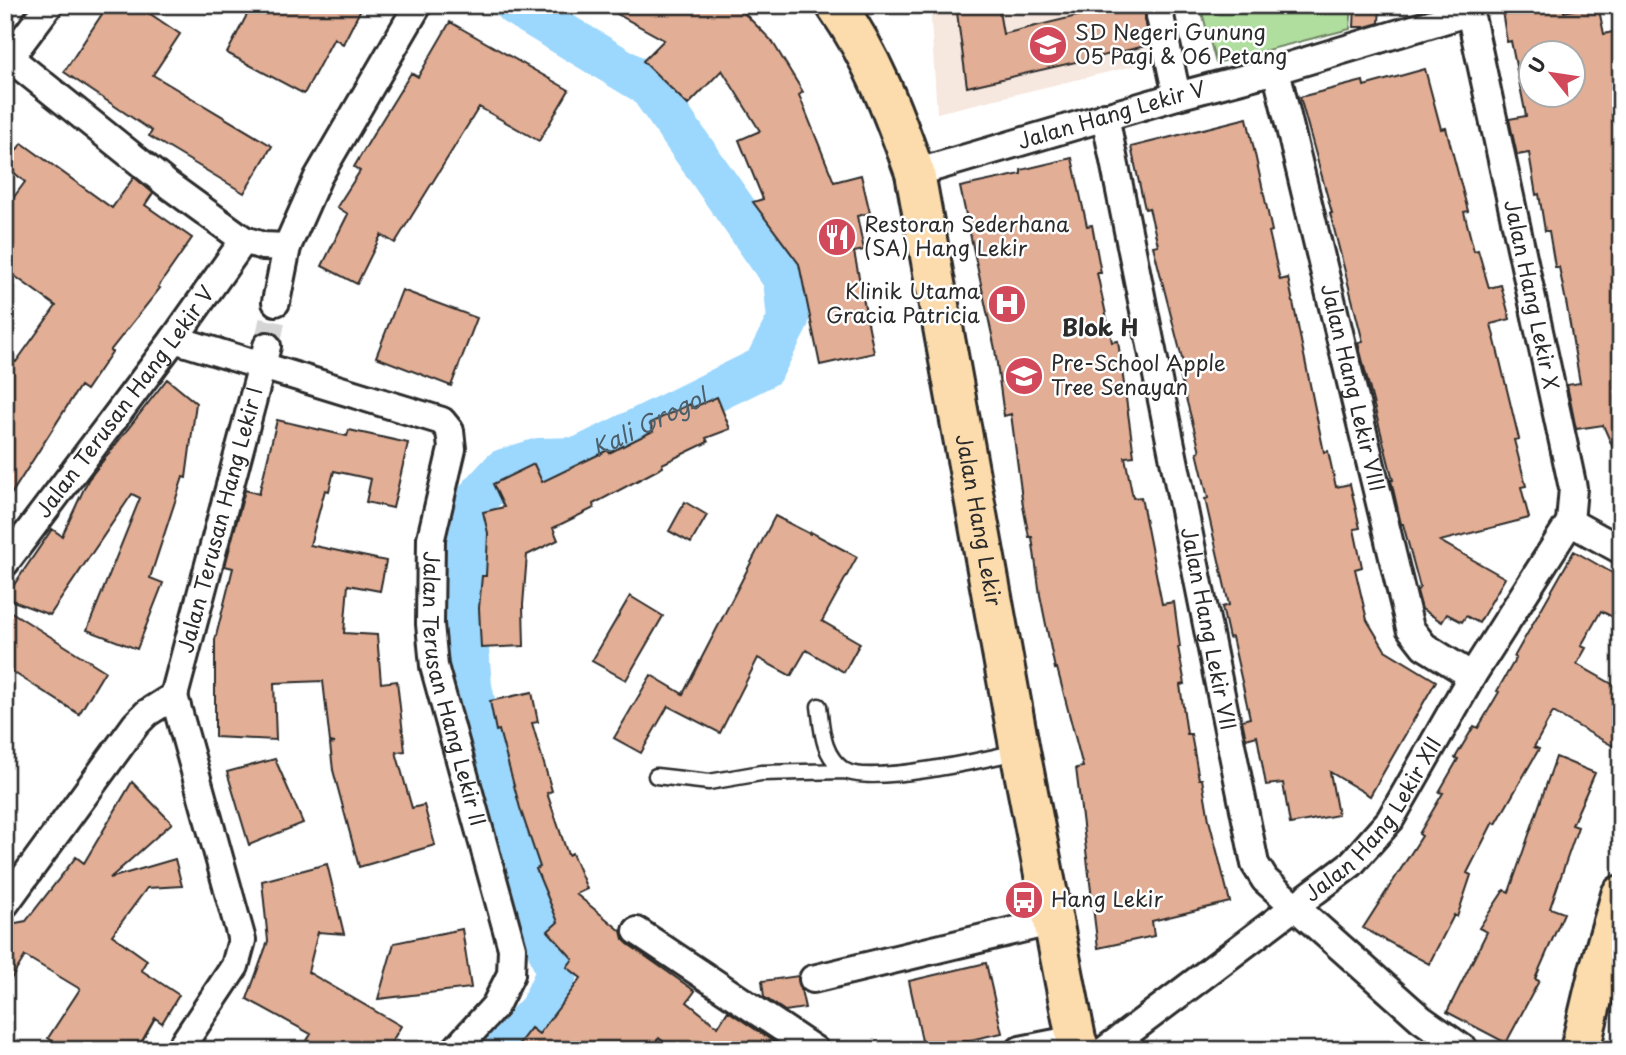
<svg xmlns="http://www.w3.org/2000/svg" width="1626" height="1055" font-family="'Playpen Sans',sans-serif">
<rect width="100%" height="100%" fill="#fff"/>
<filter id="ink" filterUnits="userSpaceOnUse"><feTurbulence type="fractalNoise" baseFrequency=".0143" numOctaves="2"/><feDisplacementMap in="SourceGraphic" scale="14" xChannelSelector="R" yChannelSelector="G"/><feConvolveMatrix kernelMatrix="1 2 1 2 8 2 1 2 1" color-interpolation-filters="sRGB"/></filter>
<g filter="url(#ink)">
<path fill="#f6e7df" d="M930,5H1171L1163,59L937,113Z"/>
<path fill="#b0de9e" stroke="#6e8464" stroke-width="2" d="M1202,5H1352L1350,29L1216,63L1201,9Z"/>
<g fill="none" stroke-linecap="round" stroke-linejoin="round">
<path stroke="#6f92a9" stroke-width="7" d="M540,1010L556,1023"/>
<path stroke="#9cd7fd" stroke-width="42" id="s1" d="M501,1050L540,1010L557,973L490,783L471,686L466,626V550L471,505L503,470L539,459L579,458L764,367L788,320L784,279L648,85L515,5"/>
</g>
<path fill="#e2ae95" stroke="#2b2b2b" stroke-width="2" fill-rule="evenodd" d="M108,5H137L180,34L153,75L272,146L244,193L149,136L152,131L64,72Z
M252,5H363L343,44L334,38L304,94L227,53Z
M601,5H736L772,41L803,92L799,95L834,182L861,175L870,213L857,216L864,250L854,252L874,353L820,365L799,264L753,202L763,199L739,140L760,131L722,70L688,105L643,61L664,40Z
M956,5H998L1003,34L1110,8L1111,5H1146L1145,19L1150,45L967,87Z
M1355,5H1380L1379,23L1365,27H1354Z
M1501,5H1563L1564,12L1598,5L1604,34L1621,30V466L1603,425L1576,429L1567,385L1580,383L1567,307L1559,267H1555L1549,231H1545L1539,194L1536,195L1529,153L1517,155L1509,119L1526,116L1511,41L1507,42ZM1531,52H1573V94H1531Z
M450,22L569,90L539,141L479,107L395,243L381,235L357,284L322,266L348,214L337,207L360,171L354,167L374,133L411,73L418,77Z
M1425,69L1441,129L1446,128L1468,211L1464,212L1474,251L1478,250L1489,288L1501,285L1510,319L1491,324L1519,439L1514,440L1526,486L1521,487L1529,518L1440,541L1505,578L1479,623L1466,616L1462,622L1447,614L1442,622L1422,609L1417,591L1420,587L1403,524H1401L1391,480H1393L1358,343L1363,342L1330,213H1332L1300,97L1363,81L1364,86Z
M1247,118L1272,231L1269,232L1280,280L1288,278L1324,452L1328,451L1336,487L1350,484L1360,528L1354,529L1362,567L1355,569L1367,620L1385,650L1436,681L1370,796L1330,772L1338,815L1290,824L1283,783L1266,785L1257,736L1246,739L1242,720L1250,718L1232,637L1229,638L1222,607L1229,605L1205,499L1208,498L1197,452L1200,451L1179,372L1185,370L1153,246L1158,245L1149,208L1145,209L1131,147Z
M22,143L112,208L134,177L153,193L145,205L192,238L158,287L160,288L110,351L112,352L86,390L80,386L5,504V356L16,362L56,306L5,269V209L25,182L5,165Z
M1072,158L1087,226L1092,225L1101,273H1097L1112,342L1118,341L1134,456L1125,457L1133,498L1141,497L1162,604L1174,602L1180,647H1178L1185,684L1180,685L1187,734H1191L1199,779H1202L1209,820L1230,902L1152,921L1154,936L1098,948L1076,768L1083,767L1057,668L1055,669L1040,595L1032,537H1029L1023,506L1011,414L1004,416L995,349L960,187L1021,174V170Z
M402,290L477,318L451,386L376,357Z
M167,379L196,403L186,478L183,477L150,578L163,583L137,649L87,630L140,498L132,494L50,615L5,598L52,529L62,536L88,480Z
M717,397L730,429L706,438L708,442L662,464L663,467L593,504L594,508L553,528L558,540L527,555L523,605L524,646L481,648L479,608L482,576H486L488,533L483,512L504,507L493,484L534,464L542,482L608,450L609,453L653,431L650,423L690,404L692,408Z
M277,420L347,436L349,430L408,443L393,508L366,502L371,479L334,471L329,491L325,490L310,545L386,561L380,591L348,585L344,633L377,635L381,683L397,681L405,751L396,752L412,808L424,805L435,845L359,867L333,770L330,744L335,743L330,742L323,681L274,683L276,740L215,737V640L233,568L225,566L245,490L259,494Z
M685,502L707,515L691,543L669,531Z
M775,516L810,534L811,532L857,557L822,621L860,643L844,672L806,650L791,676L758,658L720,733L668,706L641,753L614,738L651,675L683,694Z
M1574,551L1621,578V621L1601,611L1581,646L1586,648L1577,664L1621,689V732L1613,746L1553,712L1534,747L1539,749L1496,824L1493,822L1467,873L1471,875L1457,917L1454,915L1429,964L1363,928L1422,836L1419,834L1443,793L1439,792L1458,759L1455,758L1474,726L1478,728L1499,692L1497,691L1516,658L1514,657Z
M630,596L663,616L626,680L592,661Z
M5,608L105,671L79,714L5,667Z
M532,692L538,722L532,723L552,791L547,793L568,855L572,853L587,889L576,894L621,931L623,939L628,944L695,991L687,1002L718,1027L728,1011L786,1050H674L659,1038L648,1050H514L531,1028L539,1034L581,978L567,967L573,959L548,931L558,922L536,869L540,867L520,808L499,730L496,731L490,701Z
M1556,757L1595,773L1572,825L1578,827L1550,908L1564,913L1535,979L1539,981L1506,1043L1447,1012L1487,932L1479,928L1504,890L1509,892Z
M275,759L303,823L249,845L227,772Z
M132,782L172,823L110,878L175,859L182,886L147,888L112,935L147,960L141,970L179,995L162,1023L155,1018L137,1050H65L48,1038L80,989L25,956L5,989V925L26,921L76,857L84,863Z
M327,864L344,934L318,932L308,972L401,1026L387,1050H301L311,1034L247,999L268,941L262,881Z
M462,929L471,988L378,999L394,943Z
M986,963L1002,1033L924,1050L909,981Z
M798,976L805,1008L785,1011L764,997L762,981Z"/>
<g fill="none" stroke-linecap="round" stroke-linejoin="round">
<path stroke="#d5d5d5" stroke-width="26" stroke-dasharray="26 13" stroke-linecap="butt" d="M267,346L276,302"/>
<g stroke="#2b2b2b" stroke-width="19">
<path id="service" d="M819,706C822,729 822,755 844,770C868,786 988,759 1020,751
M656,776L709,782L761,773L845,771"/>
</g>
<g stroke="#2b2b2b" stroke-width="32">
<g id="minor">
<path d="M1163,5L1160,16L1177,96"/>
<path d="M5,54L167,184L244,240L263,246L287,247"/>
<path d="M5,64L49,5"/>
<path id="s2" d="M1276,70L1410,628L1424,646L1472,676"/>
<path id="s3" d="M1105,116L1255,864L1265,880L1421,1019L1465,1050"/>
<path id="s4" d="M915,173L1177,96L1276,70L1470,12"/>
<path d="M276,302L287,247L318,177L418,5"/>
<path id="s5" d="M174,339L442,421L450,431L452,449L431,538L430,624L434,666L512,948L511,974L495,1006L455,1050"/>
<path d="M1570,522L1621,550"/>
<path id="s6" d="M5,563L174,339L244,240"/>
<path d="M174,696L242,940L235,966L179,1050"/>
<path id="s7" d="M174,696L267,346"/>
<path d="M5,904L136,724L147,713L174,696"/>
<path d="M637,931L815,1050"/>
<path d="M813,979L1054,921"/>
<path d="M1020,1050L1076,1039"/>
<path id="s8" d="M1105,1050L1351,864L1390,820L1472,676L1570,522L1573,488L1470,12"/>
</g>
</g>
<g stroke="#2b2b2b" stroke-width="44">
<g id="primary">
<path id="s9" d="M836,5C873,58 893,112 915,173L1020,751L1076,1039L1080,1050"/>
<path d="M1580,1050L1599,970L1621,895"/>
</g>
</g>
<use href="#service" stroke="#fff" stroke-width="14"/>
<use href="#minor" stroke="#fff" stroke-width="26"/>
<use href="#primary" stroke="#fcdcac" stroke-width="38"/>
</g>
</g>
<defs>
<g id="school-disc" transform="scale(2.0125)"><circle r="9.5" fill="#d1495b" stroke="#fff"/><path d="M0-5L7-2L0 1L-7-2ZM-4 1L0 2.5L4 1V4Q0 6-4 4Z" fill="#fff"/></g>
<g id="restaurant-disc" transform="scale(2.0125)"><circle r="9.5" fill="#d1495b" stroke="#fff"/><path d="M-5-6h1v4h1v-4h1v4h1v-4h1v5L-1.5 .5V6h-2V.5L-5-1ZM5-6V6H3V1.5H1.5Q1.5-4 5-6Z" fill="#fff"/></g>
<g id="hospital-disc" transform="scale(2.0125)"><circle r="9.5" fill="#d1495b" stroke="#fff"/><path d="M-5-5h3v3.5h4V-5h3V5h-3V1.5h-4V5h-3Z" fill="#fff"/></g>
<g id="bus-disc" transform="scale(2.0125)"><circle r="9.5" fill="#d1495b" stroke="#fff"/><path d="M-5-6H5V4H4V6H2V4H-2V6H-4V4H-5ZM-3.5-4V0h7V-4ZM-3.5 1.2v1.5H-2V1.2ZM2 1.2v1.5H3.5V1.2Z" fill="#fff"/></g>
</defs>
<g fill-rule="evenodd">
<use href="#school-disc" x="1048" y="45"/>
<use href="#restaurant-disc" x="837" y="237"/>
<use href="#hospital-disc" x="1007" y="304"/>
<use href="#school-disc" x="1024" y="376"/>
<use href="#bus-disc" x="1024" y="900"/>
</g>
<g text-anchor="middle" stroke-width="5" stroke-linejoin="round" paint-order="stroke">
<g font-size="21" fill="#2b2b2b" stroke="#fff" text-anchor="start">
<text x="1075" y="40">SD Negeri Gunung<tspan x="1075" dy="24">05 Pagi &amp; 06 Petang</tspan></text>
<text x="864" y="232">Restoran Sederhana<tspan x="864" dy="24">(SA) Hang Lekir</tspan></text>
<text x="980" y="299" text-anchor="end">Klinik Utama<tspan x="980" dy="24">Gracia Patricia</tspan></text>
<text x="1051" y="371">Pre-School Apple<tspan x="1051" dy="24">Tree Senayan</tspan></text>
<text x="1051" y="907">Hang Lekir</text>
</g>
<g font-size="21" fill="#2b2b2b" stroke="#fff">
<text dy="7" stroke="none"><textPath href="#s4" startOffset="205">Jalan Hang Lekir V</textPath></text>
<text transform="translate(1531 295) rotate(78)" y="7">Jalan Hang Lekir X</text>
<text dy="7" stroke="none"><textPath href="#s2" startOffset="327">Jalan Hang Lekir VIII</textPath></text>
<text dy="7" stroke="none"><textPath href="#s6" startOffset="201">Jalan Terusan Hang Lekir V</textPath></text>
<text dy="7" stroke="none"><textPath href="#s9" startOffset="539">Jalan Hang Lekir</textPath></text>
<text dy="7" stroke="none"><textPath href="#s7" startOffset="182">Jalan Terusan Hang Lekir I</textPath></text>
<text dy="7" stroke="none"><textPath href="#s3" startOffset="523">Jalan Hang Lekir VII</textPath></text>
<text dy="7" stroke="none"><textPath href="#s5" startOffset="556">Jalan Terusan Hang Lekir II</textPath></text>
<text dy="7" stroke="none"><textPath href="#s8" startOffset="357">Jalan Hang Lekir XII</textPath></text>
</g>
<g font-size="23" font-weight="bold" fill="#2b2b2b" stroke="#fff">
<text x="1100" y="336">Blok H</text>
</g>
<g font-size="23" font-style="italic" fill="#4d5f6a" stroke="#fff">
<text dy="8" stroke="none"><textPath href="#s1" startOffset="782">Kali Grogol</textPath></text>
</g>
</g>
<rect width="1626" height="1055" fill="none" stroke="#fff" stroke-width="28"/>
<rect x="14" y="14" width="1598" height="1027" fill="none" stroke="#2b2b2b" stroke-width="2.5" filter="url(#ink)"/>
<g transform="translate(1552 74) rotate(300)"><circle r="33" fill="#ffffff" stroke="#aaaaaa" stroke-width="2"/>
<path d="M0-5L12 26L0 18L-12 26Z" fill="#d1495b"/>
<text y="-10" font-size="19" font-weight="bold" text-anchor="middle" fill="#2b2b2b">U</text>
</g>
</svg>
